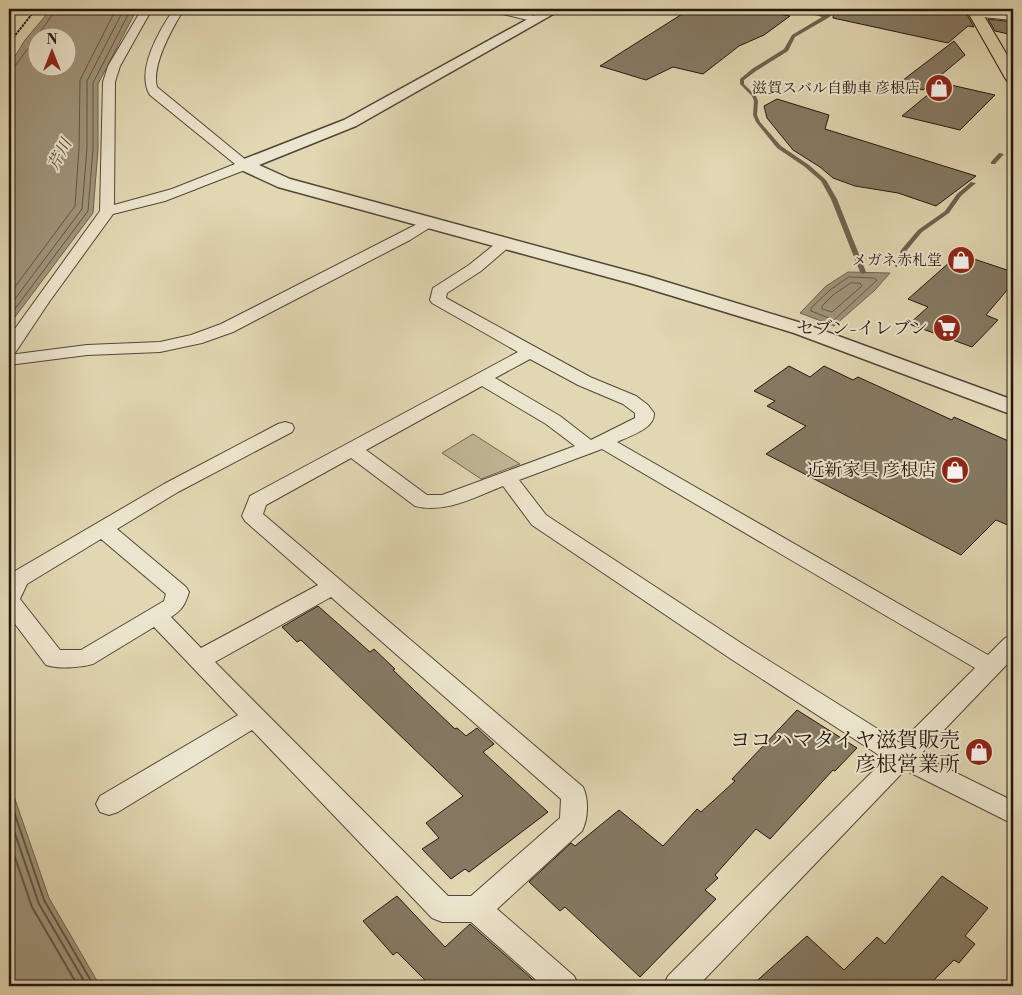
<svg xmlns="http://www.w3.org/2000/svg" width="1022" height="995" font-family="'Libre Bodoni','Noto Serif JP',serif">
<rect width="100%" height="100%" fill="#e1d7b2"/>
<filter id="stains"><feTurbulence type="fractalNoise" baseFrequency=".004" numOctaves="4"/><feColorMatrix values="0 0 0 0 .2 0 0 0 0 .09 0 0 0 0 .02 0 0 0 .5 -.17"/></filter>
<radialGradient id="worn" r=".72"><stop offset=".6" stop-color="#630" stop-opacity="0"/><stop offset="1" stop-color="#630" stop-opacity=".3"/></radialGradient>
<path fill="#c0b696" stroke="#706653" d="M473,434L520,464L481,479L442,453Z"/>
<path fill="#a0957b" stroke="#6d6250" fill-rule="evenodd" d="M51,9H137L98,84V149L93,213L9,325V66L25,40ZM38,38H68V68H38Z
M848,272L890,273L875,290L834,326L800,313L826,286Z
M9,782L49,898L100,986H9Z"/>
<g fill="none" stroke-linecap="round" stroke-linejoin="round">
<path stroke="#605646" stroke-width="1" d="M9,68L15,66L53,14L54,9
M849,277L874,278L877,280L834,320L811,311V308L830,290Z
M851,283H860L862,286L832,312L822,309V306L833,295Z
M9,295L75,206L79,148L80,80L116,9
M9,307L82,209L87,148V81L124,9
M9,317L88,211L93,149V83L131,9"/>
<path stroke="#605646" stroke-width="2" d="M9,797L44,900L94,986
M9,816L39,904L87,986
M9,840L32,907L78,986"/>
<path fill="#6d6250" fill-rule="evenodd" d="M792,9H798L825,15L837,9H841L828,18L795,37L788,51L756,71L744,80V84L756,96L758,101L757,115L760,122L781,146L809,165L826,180L837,199L866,272L865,273L863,274L860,272L831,199L821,181L805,167L777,148L756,122L753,115L754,101L752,96L740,84V79L752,69L784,49L792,35L822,17Z
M999,153L1004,154L995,164H991V162Z
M971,182L976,183L961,196L949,213L922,232L907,250L900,267H896L895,266L901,250L918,230L945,211L957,194Z"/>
</g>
<path fill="#857a64" stroke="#211610" d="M690,9H752L790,16L764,35L739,46L703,74L673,67L646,80L600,66Z
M834,9H904L934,15V9H964L974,27L968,26L948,43L833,18Z
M988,19L1013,22V35L995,31Z
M954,41L965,55L923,90L898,84Z
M942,83L995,95L960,130L902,116Z
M777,99L829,115L825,129L976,176L936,206L898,193L855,186L833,178L820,167L793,150L767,118L764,106Z
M959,254L1013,272V283L986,315L998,320L972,347L909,324L928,307L908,299Z
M789,366L810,377L824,366L853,380L858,377L952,420L954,417L1013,443V498L1010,526L996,520L961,555L766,454L806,426L767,406L775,401L754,391Z
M318,606L370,652L374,649L395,669L393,670L455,729L457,728L466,736L477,728L494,744L483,752L548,812L469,872L465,869L451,879L422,849L439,838L426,823L463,796L301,640L297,642L282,627Z
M797,710L857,748L835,771L833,770L770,839L756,829L715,875L718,878L705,890L716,899L640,977L565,907L560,911L529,882L571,843L575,846L619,810L663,846L697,809L701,812L735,781L732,779Z
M942,876L988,908L965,936L975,944L959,963L954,960L928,986H751L807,936L844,970L877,937L885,944Z
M397,896L445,947L470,924L540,986H431L397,952L393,955L363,921Z"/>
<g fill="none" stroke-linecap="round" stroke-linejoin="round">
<g stroke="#514638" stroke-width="2">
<path id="service" d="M478,9H485L482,11Z"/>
</g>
<g stroke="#514638" stroke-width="2">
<path id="minor" d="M142,9H152L120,66L115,82L114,205L172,189L235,164L150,95C135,71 160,29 174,9H184C173,27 151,65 157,87L252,165L250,168L165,201L113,214L49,302L15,353L9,354V337L100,211L103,82L108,66Z
M489,9H506L540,17L541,19L536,22L490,11Z
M976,11H996L1013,14V20L972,16L971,14Z
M429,218L434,219L436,222L434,225L410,240L233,332L202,343L160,352L87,355L9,365V355L87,345L160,342L191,335L221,324Z
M505,238L510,240L513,243L510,246L481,271L447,293L446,298L590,377L636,396L648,405L654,413C655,429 629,436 617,442L988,655L1005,638L1013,636V658L920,755L1013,801V824L905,770L698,986H663L668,976L885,759L728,657L532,525L503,486C475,497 445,514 415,506L351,458L266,505L263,514L583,787C589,800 588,819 582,831L497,909L574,976L579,986H543L471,922H442L432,918L252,730L118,812L109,815L100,812L96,804L100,796L238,715L154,627L93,664C79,668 60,669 46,665L9,616V576L10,574L164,484L278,424L285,422L292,424L294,428L292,432L178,492L117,529L186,587L189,592C185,605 182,610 171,617L201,648L318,585L245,521L242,516L250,496L518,352L432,303L430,300L433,288L469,265L500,240ZM530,359L578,385L623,404L635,413V418L591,440L560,416L495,378ZM482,386L546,424L575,446L442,495H427L366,450ZM602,449L975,668L900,743L744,645L546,515L519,480ZM101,539L166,594L164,601L81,650H60L20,599L27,584ZM331,597L561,799L560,818L471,896H448L215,662Z"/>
</g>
<g stroke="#514638" stroke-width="3">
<path id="tertiary" d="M546,9H562L356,126L259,165L290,179L647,276L808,325L1013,400V415L794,333L633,284L278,187L239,169L237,165L239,161L344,120Z"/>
</g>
<g stroke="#211610" stroke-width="2">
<path id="trunk" d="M966,9H980L1013,65V83L1007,81L1005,78Z"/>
</g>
<path stroke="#211610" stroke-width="2" stroke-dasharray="2.5 1" stroke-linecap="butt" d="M9,43L36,9"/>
<use href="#service" fill="#ece5cd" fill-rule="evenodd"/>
<use href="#minor" fill="#ece5cd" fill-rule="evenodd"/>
<use href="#tertiary" fill="#ece5cd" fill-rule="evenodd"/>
<use href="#trunk" fill="#e1d7b2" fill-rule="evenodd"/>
</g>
<defs>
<g id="shop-disc" transform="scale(1.4375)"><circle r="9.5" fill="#8f2418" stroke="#ece5cd"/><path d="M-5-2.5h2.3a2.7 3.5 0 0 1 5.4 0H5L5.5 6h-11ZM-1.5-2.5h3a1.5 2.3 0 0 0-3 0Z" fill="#fff"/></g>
<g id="supermarket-disc" transform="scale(1.4375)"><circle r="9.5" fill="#8f2418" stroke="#ece5cd"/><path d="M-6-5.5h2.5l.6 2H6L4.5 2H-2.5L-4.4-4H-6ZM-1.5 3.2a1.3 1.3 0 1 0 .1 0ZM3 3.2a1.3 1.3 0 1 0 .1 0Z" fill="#fff"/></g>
</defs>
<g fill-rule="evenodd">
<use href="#shop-disc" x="939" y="88"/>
<use href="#shop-disc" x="961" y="260"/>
<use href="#supermarket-disc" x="947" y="328"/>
<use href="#shop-disc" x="955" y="470"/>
<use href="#shop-disc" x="979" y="752"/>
</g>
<g text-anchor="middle" stroke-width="4" stroke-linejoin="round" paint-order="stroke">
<g font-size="15" fill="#211610" stroke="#ece5cd" text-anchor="end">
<text x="920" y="93">滋賀スバル自動車 彦根店</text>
<text x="942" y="265">メガネ赤札堂</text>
</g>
<g font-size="16" font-style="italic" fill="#54493b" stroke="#ece5cd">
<text transform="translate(59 154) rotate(-62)" y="6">芹川</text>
</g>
<g font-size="18" fill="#211610" stroke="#ece5cd" text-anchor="end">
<text x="928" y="334">セブン-イレブン</text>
<text x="936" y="476">近新家具 彦根店</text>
</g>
<g font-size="21" fill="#211610" stroke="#ece5cd" text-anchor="end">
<text x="960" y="747">ヨコハマタイヤ滋賀販売<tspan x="960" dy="24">彦根営業所</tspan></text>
</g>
</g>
<rect width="1022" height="995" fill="none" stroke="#e1d7b2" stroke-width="30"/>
<rect x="10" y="10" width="1002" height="975" fill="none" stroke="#211610" stroke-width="2.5"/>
<rect x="15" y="15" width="992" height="965" fill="none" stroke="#211610"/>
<g transform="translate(52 52)"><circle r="24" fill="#ece5cd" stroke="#9b9281"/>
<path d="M0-4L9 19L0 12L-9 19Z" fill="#8f2418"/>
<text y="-8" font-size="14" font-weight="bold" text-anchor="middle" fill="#211610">N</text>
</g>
<rect width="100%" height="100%" filter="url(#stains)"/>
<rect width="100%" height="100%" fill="url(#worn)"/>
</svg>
